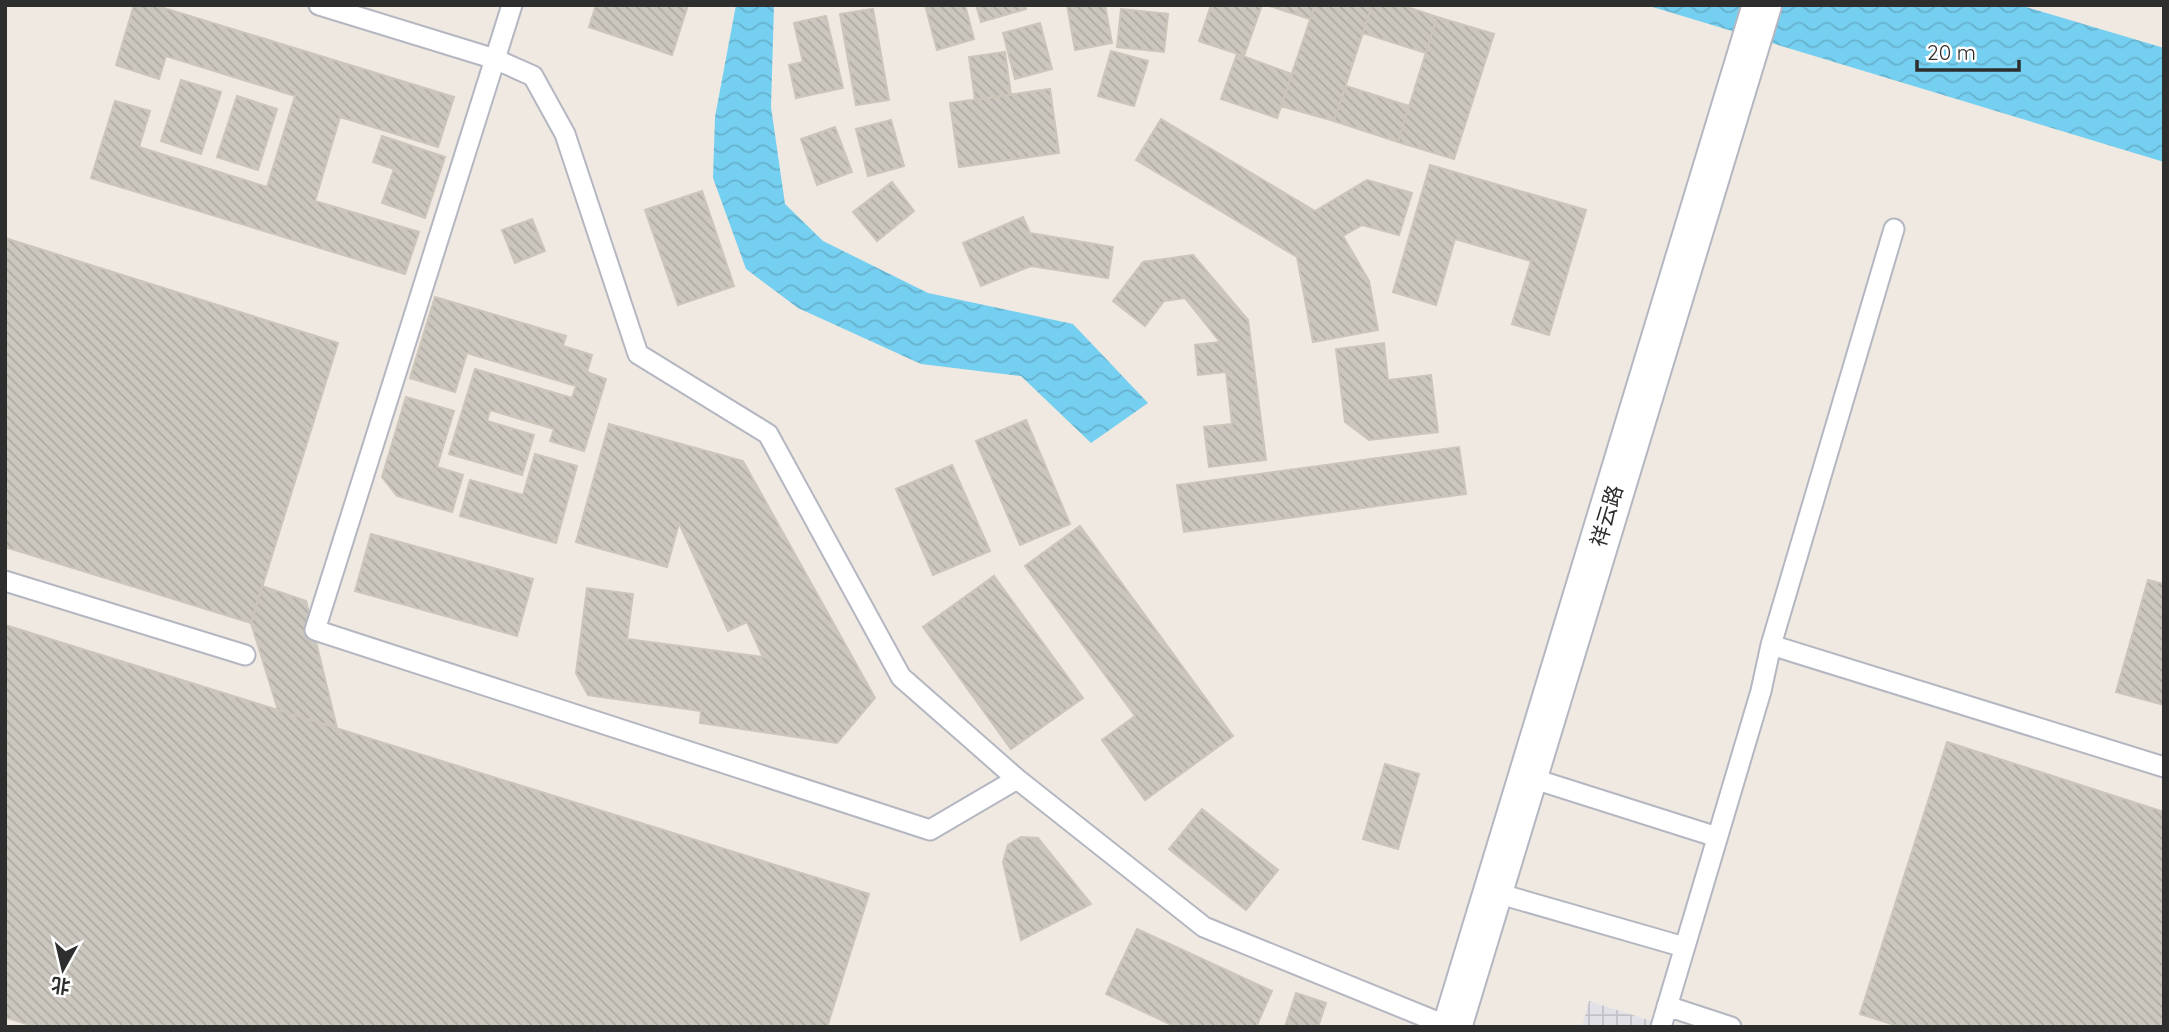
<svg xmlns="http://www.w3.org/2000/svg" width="2169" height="1032" font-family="Quicksand,'Noto Sans SC',sans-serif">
<defs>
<pattern id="industrial-grid" width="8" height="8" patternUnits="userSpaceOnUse" patternTransform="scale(1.75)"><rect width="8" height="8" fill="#e3e1e8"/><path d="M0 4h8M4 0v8" fill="none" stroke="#c3c1c7"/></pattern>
<pattern id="water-waves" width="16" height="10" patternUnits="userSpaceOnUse" patternTransform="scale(1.75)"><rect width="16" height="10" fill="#75cff0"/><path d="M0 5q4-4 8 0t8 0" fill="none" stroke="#66b2ce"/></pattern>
<pattern id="building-back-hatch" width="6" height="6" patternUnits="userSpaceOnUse" patternTransform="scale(1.75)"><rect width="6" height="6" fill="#cbc7bf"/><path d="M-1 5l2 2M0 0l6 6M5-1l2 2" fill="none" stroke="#afaba4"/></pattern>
</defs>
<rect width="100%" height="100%" fill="#efe9e1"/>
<path fill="url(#industrial-grid)" d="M1589,1001L1670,1027H1582Z"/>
<path fill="url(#water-waves)" d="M736,5H774L771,107L785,204L823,241L928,293L1073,324L1148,403L1091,443L1021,376L921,364L798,308L746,269L713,178L715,117Z
M1646,5H2019L2164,48V162Z"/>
<path fill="url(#building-back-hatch)" stroke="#cbc5ba" stroke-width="2" d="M134,5H154L454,97L438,147L340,117L315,201L419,232L405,274L91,178L115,101L150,111L139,147L267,187L295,96L166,56L159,79L116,65Z
M596,5H688L672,55L589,27Z
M925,5H965L974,39L937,50Z
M976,5H1025L1026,9L981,22Z
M1067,5H1105L1112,43L1075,50Z
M1211,5H1262L1244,56L1199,41Z
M1266,5H1315L1310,19Z
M1315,5H1372L1334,121L1281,106Z
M1372,5H1401L1437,17L1426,53L1363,33Z
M873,9L889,100L856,105L840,14Z
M1121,9L1168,14L1164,52L1117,47Z
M826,16L843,88L796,98L789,65L803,62L794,23Z
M1437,17L1494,34L1454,159L1398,142Z
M1040,23L1052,69L1015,79L1003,33Z
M1111,51L1148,61L1134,106L1098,96Z
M1005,52L1011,95L975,100L969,57Z
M1237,54L1292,74L1277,118L1221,99Z
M181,80L221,92L201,154L161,141Z
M1346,86L1409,106L1398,142L1334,121Z
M1050,89L1059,153L959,167L950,103Z
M237,96L277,109L258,170L217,157Z
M1161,119L1315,211L1367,180L1412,193L1399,235L1362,225L1343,236L1369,281L1378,330L1313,342L1297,257L1136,160Z
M891,120L904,166L868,176L856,129Z
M835,127L852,172L817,185L801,139Z
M382,136L445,157L425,218L382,203L394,169L373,162Z
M1430,165L1586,210L1549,335L1512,324L1531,261L1455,239L1436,305L1393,292Z
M892,182L914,211L877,241L853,212Z
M702,191L734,286L678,305L645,210Z
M1023,217L1030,233L1113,247L1108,278L1031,266L981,286L963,243Z
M532,219L545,251L515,263L502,230Z
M5,238L338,343L251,623L5,547Z
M1193,255L1248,320L1266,460L1209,467L1204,427L1232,424L1226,372L1198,375L1195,345L1220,342L1185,298L1164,301L1145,326L1113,301L1143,262Z
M435,297L566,336L563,346L592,355L587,372L606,379L584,451L550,441L554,429L490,410L487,421L534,435L522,475L449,454L475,369L572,398L576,386L467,353L455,392L410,378Z
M1384,343L1388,380L1431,375L1438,432L1369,440L1345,422L1336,349Z
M406,397L454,411L437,467L463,475L452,512L397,496L382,477Z
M1026,420L1070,524L1020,545L976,441Z
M609,424L743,461L875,698L837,743L700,723L701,711L588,695L576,673L587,588L633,594L627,639L763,657L747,622L728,631L679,523L667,567L576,542Z
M1459,447L1466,494L1184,532L1177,485Z
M535,454L577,466L556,543L460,516L470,480L523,495Z
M952,465L990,551L933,575L896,489Z
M1080,526L1233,736L1145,800L1102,740L1135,716L1025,566Z
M371,534L533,579L517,636L355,591Z
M994,576L1083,698L1011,749L923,627Z
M2148,580L2164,584V705L2116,692Z
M262,586L306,601L337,728L278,710L251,623Z
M5,625L869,894L827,1027H36L5,1017Z
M1947,742L2164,812V1027H1901L1860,1014Z
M1385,764L1419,774L1398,849L1363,839Z
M1202,809L1278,870L1246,910L1169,849Z
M1021,837L1038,838L1091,904L1021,940L1003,862L1008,845Z
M1137,929L1272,991L1256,1027H1176L1106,994Z
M1296,993L1326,1003L1318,1027H1285Z"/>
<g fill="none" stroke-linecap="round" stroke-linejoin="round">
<g stroke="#b4b7c1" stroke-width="23">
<path id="service" d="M319,5L495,59L533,76L565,134L638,354L768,434L901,677L1017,779L1204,927L1450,1027
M512,5L315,630L930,830L1017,779
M5,581L245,655
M1771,645L2164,767
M1528,777L1717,837
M1493,892L1684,947
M1667,1006L1731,1027
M1661,1027L1761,691L1771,645L1894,229"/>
</g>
<g stroke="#b4b7c1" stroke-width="42">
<path id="tertiary" d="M1452,1027L1762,5"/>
</g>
<use href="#service" stroke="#fff" stroke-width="19"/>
<use href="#tertiary" stroke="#fff" stroke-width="38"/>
</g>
<g text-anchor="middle" stroke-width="6" stroke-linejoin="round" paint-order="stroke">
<g font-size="21" fill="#2e2e2e" stroke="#fff">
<text transform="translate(1607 516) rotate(-73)" y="7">祥云路</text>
</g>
</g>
<rect width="2169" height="1032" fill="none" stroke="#2e2e2e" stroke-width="14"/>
<g transform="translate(63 969) rotate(188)" stroke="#ffffff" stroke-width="5" paint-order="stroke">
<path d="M0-5L12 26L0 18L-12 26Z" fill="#2e2e2e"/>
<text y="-10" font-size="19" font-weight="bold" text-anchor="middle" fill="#2e2e2e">北</text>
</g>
<path d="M1917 60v10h102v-10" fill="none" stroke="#2e2e2e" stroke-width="3.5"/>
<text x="1927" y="60" font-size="21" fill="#2e2e2e" stroke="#ffffff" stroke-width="5" paint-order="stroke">20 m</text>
</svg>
